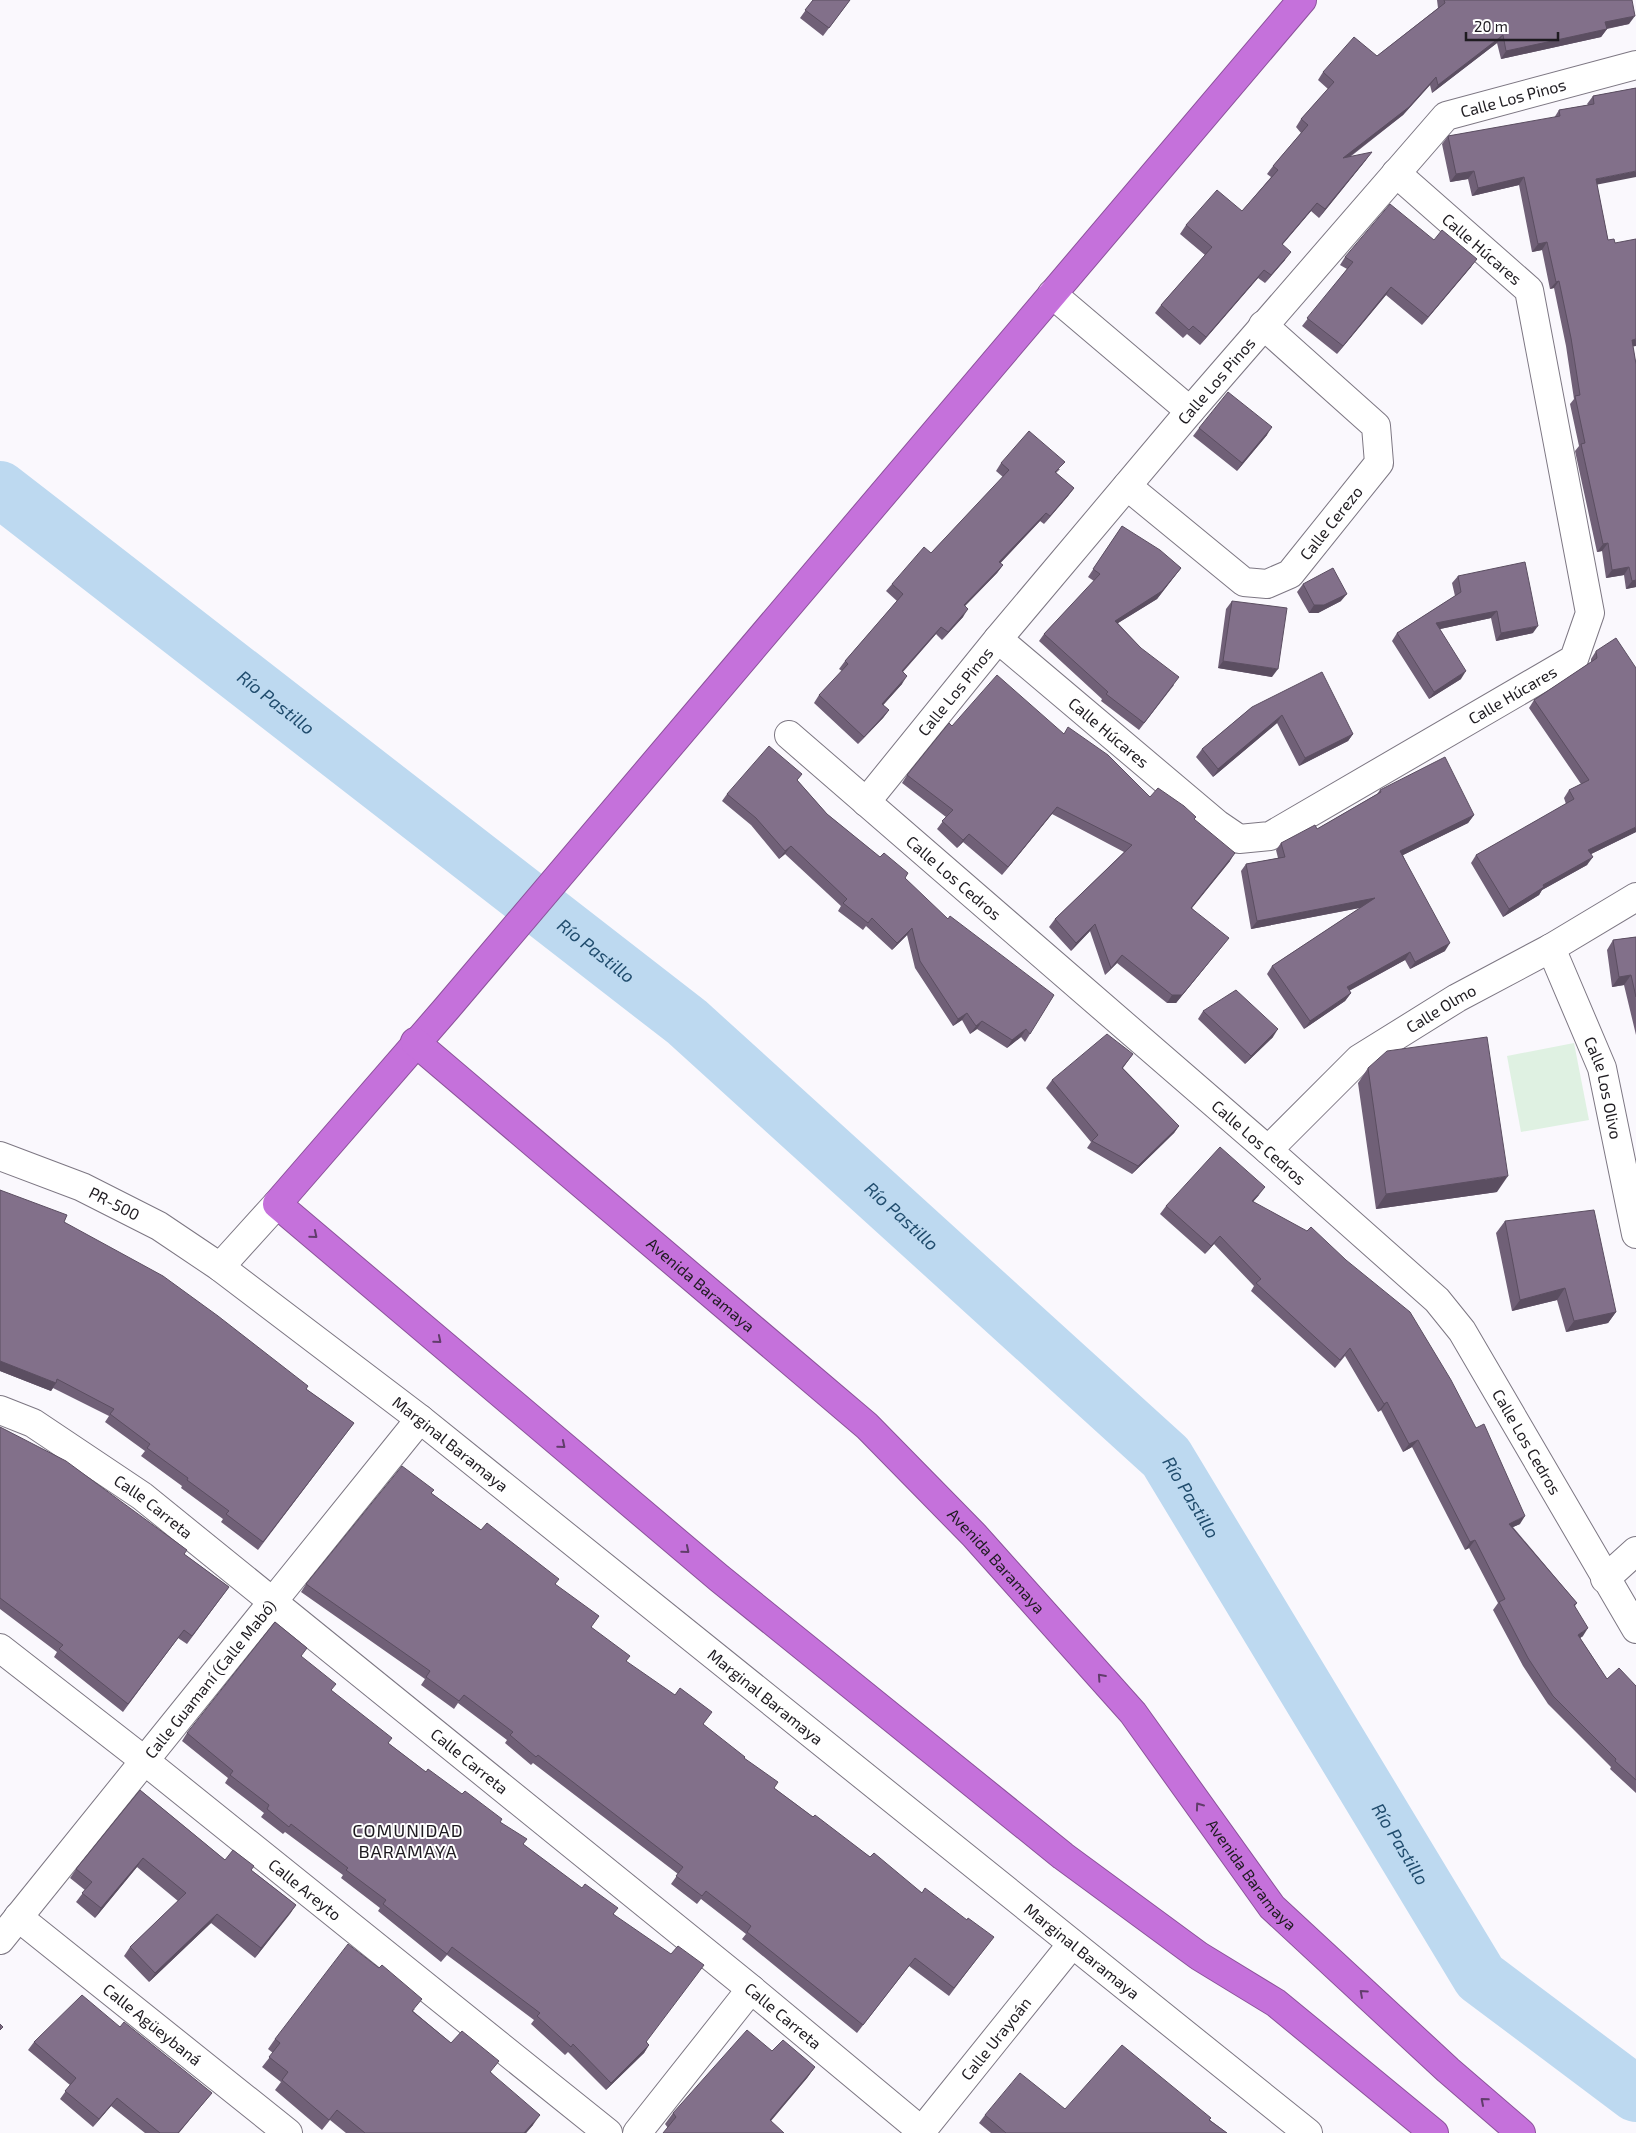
<svg xmlns="http://www.w3.org/2000/svg" width="1636" height="2133" font-family="'Exo 2',sans-serif">
<rect width="100%" height="100%" fill="#faf8fd"/>
<path fill="#dff1e2" d="M1574,1043L1589,1120L1521,1132L1507,1056Z"/>
<g fill="none" stroke-linecap="round" stroke-linejoin="round">
<path stroke="#bdd9f0" stroke-width="56" id="s1" d="M0,489L687,1022L1166,1457L1480,1977L1636,2094"/>
<g stroke="#7d7783" stroke-width="30">
<g id="minor">
<path d="M1052,294L1190,411"/>
<path id="s2" d="M1127,486L1244,582L1267,584L1290,574L1379,463L1376,426L1263,325"/>
<path id="s3" d="M998,639L1217,824L1239,839L1270,836L1574,659L1590,613L1529,290L1396,173"/>
<path id="s4" d="M789,735L1268,1150L1437,1300L1462,1331L1636,1629"/>
<path id="s5" d="M866,802L998,639L1190,411L1446,116L1636,65"/>
<path id="s6" d="M1551,948L1602,1068L1636,1234"/>
<path id="s7" d="M1268,1150L1359,1059L1457,998L1551,948L1636,897"/>
<path id="s8" d="M0,1156L82,1187L159,1226L220,1267L420,1419L1308,2133"/>
<path d="M220,1267L277,1204"/>
<path id="s9" d="M0,1410L33,1423L142,1496L751,1989L924,2133"/>
<path d="M1605,1579L1636,1551"/>
<path id="s10" d="M0,1648L145,1761L608,2133"/>
<path id="s11" d="M18,1917L288,2133"/>
<path id="s12" d="M0,1940L420,1419"/>
<path d="M637,2133L751,1989"/>
<path id="s13" d="M920,2133L1072,1944"/>
</g>
</g>
<g stroke="#8b539a" stroke-width="30">
<g id="highway">
<path d="M1302,0L447,1008L277,1204L719,1578L1063,1856L1199,1956L1276,2003L1434,2133"/>
<path id="s14" d="M415,1042L867,1426L974,1535L1133,1713L1272,1907L1448,2070L1521,2133"/>
</g>
</g>
<use href="#minor" stroke="#fff" stroke-width="28"/>
<use href="#highway" stroke="#c571db" stroke-width="28"/>
</g>
<path fill="#706077" d="M813,0H850L823,36L800,18Z
M1437,0H1632L1629,24L1607,29L1601,37L1501,59L1497,43L1432,93L1430,85L1403,115L1350,157L1366,160L1319,218L1311,211L1282,245L1285,260L1265,283L1258,278L1200,345L1187,334L1183,338L1155,313L1161,305L1205,255L1180,234L1186,225L1242,211L1271,177L1267,174L1273,166L1301,133L1296,127L1301,119L1328,89L1318,80L1323,72L1377,56L1438,8Z
M1636,88L1597,185L1608,240L1633,347L1636,364V587L1626,589L1624,575L1606,578L1602,551L1597,552L1575,451L1579,446L1570,404L1574,399L1566,346L1554,288L1550,289L1542,250L1532,252L1519,185L1472,196L1468,179L1450,182L1442,144L1448,136L1554,118L1559,110L1588,105L1587,104L1593,96Z
M1434,240L1471,267L1422,325L1386,295L1337,354L1302,326L1347,269L1340,265L1345,257Z
M1199,428L1267,435L1237,471L1193,436Z
M1001,463L1060,469L1056,473L1074,488L1068,496L1044,524L1040,521L1000,563L1003,565L997,573L965,606L963,617L942,640L936,634L903,672L902,684L883,705L889,710L883,718L858,744L814,703L819,695L842,671L839,669L845,661L897,601L886,591L892,584L931,553L1003,477L996,471Z
M1122,526L1181,568L1157,599L1118,623L1174,685L1139,730L1101,701L1102,699L1039,641L1044,634L1094,581L1088,577Z
M1458,576L1533,633L1496,641L1491,618L1440,629L1461,679L1429,699L1392,641L1397,633L1455,596L1452,583Z
M1303,584L1341,601L1318,613H1309L1297,592Z
M1232,601L1272,677L1218,668L1226,609Z
M1596,651L1636,832L1591,854L1587,865L1542,890L1539,895L1503,917L1471,863L1476,855L1566,804L1564,798L1569,790L1581,784L1529,708L1534,700L1591,662V659Z
M1252,707L1353,734L1348,741L1299,766L1277,723L1213,777L1196,757L1202,749Z
M952,726L1064,734L1150,797L1194,819L1230,861L1192,908L1223,945L1176,1003H1167L1117,963L1105,975L1090,931L1071,951L1049,927L1055,919L1124,852L1052,814L1002,875L963,842L957,848L937,829L946,817L902,783L907,775Z
M802,774L797,780L827,814L905,878L1030,1034L1025,1042L1021,1037L1007,1048L977,1029L970,1034L962,1020L953,1026L915,968L907,935L892,950L866,926L863,930L838,911L841,906L785,854L779,859L751,825L722,801L727,794Z
M1380,790L1474,815L1468,823L1403,855L1445,951L1410,969L1405,960L1349,991L1351,993L1345,1001L1304,1029L1267,974L1272,966L1360,908L1251,929L1241,871L1246,864L1278,858L1276,850L1281,843L1317,829L1377,794Z
M1636,937V1035L1624,985L1612,987L1607,950L1613,940Z
M1203,1011L1273,1037L1245,1064L1198,1019Z
M1133,1054L1123,1068L1179,1126L1174,1133L1132,1174L1087,1148L1091,1142L1046,1088L1052,1080Z
M1368,1068L1497,1192L1376,1209L1358,1083Z
M0,1190L64,1222L306,1389L354,1423L258,1550L221,1522L223,1519L181,1488L182,1486L141,1456L145,1451L105,1422L109,1416L53,1388L51,1391L0,1371Z
M1259,1195L1253,1201L1520,1524L1513,1527L1577,1603L1575,1606L1583,1636L1580,1638L1607,1679L1636,1686V1793L1610,1769L1611,1767L1548,1704L1523,1666L1493,1610L1498,1603L1469,1548L1465,1550L1412,1447L1403,1452L1381,1410L1378,1412L1345,1356L1335,1368L1251,1291L1254,1286L1214,1244L1205,1254L1160,1214L1166,1206Z
M1505,1221L1616,1312L1608,1323L1566,1332L1557,1300L1512,1311L1496,1233Z
M0,1427L184,1554L229,1587L187,1644L178,1638L123,1712L54,1657L57,1652L0,1609Z
M431,1493L555,1584L591,1627L626,1662L703,1724L744,1758L774,1788L813,1817L922,1893L988,1944L949,1996L909,1966L857,2033L742,1939L746,1934L701,1899L697,1904L671,1884L678,1874L533,1763L531,1765L505,1743L507,1740L458,1703L454,1709L421,1685L425,1679L301,1592L306,1584Z
M301,1656L331,1690L388,1743L426,1772L500,1822L523,1844L614,1914L647,2042L649,2045L644,2053L606,2090L568,2052L565,2055L531,2024L534,2020L447,1955L441,1962L378,1911L380,1908L341,1878L343,1875L285,1832L283,1834L261,1817L264,1813L225,1783L228,1778L182,1741L187,1733Z
M140,1790L225,1860L251,1870L296,1905L255,1958L211,1923L149,1982L124,1956L130,1947L178,1901L137,1867L95,1918L76,1902L85,1890L70,1878L76,1869Z
M415,2009L413,2011L451,2043L491,2072L533,2125L526,2133H346L330,2120L322,2130L275,2090L281,2082L262,2067L273,2053L268,2049L275,2039Z
M120,2027L212,2093L206,2100L179,2133H145L111,2106L93,2127L60,2099L70,2085L28,2050L34,2042Z
M772,2051L815,2067L807,2078L771,2121L668,2128L665,2124L673,2113Z
M1065,2109L1210,2120L1227,2133H991L979,2123L985,2115Z"/>
<path fill="#5b4e61" d="M1635,16L1629,24L1599,30L1605,22Z
M1607,29L1601,37L1501,59L1506,51Z
M1503,35L1497,43L1432,93L1438,85Z
M1436,77L1430,85L1403,115L1337,166L1343,158Z
M1372,152L1366,160L1319,218L1325,209Z
M1474,171L1468,179L1450,182L1456,174Z
M1636,171V177L1590,186L1596,179Z
M1524,177L1519,185L1472,196L1478,188Z
M1317,203L1311,211L1276,252L1282,244Z
M1547,242L1542,250L1532,252L1538,244Z
M1291,252L1285,260L1265,283L1271,275Z
M1477,259L1471,267L1422,325L1428,317Z
M1264,270L1258,278L1200,345L1206,337Z
M1559,281L1554,288L1550,289L1556,282Z
M1391,287L1386,295L1337,354L1343,346Z
M1636,339V346L1626,348L1632,340Z
M1272,427L1267,435L1237,471L1242,463Z
M1074,488L1068,496L1044,524L1050,516Z
M1046,513L1040,521L994,570L999,562Z
M1608,543L1602,551L1597,552L1603,544Z
M1003,565L997,573L958,613L964,605Z
M1629,567L1624,575L1606,578L1612,570Z
M1181,568L1157,599L1110,628L1115,621Z
M1636,580V587L1626,589L1632,581Z
M1347,594L1341,601L1318,613H1309L1314,605Z
M968,609L963,617L942,640L948,632Z
M1497,611L1491,618L1431,631L1436,623Z
M1538,626L1533,633L1496,641L1501,633Z
M941,627L936,634L896,679L902,671Z
M1223,661L1278,669L1272,677L1218,668Z
M1466,671L1461,679L1429,699L1434,692Z
M907,676L902,684L877,712L882,704Z
M889,710L883,718L858,744L864,737Z
M1282,715L1277,723L1213,777L1218,769Z
M1353,734L1348,741L1299,766L1305,758Z
M1057,807L1052,814L1002,875L1008,867Z
M1474,815L1468,823L1395,859L1400,851Z
M1636,827V832L1583,858L1588,850Z
M969,834L963,842L957,848L963,840Z
M791,846L785,854L779,859L785,851Z
M1235,853L1230,861L1186,915L1191,908Z
M1593,857L1587,865L1542,890L1539,895L1503,917L1509,909L1543,885Z
M1375,898L1369,906L1251,929L1257,921Z
M1095,924L1090,931L1071,951L1076,943Z
M912,928L907,935L892,950L897,943Z
M1229,938L1223,945L1176,1003H1167L1172,995Z
M1450,943L1445,951L1410,969L1415,962Z
M1410,952L1405,960L1341,995L1347,987Z
M1122,955L1117,963L1105,975L1111,968Z
M1631,975L1624,985L1612,987L1619,977Z
M1351,993L1345,1001L1304,1029L1310,1021Z
M967,1013L962,1020L953,1026L958,1019Z
M982,1021L977,1029L970,1034L976,1026Z
M1026,1029L1021,1037L1007,1048L1012,1040Z
M1278,1029L1273,1037L1245,1064L1251,1056Z
M1179,1126L1174,1133L1132,1174L1138,1166Z
M1508,1176L1497,1192L1376,1209L1386,1194Z
M1265,1187L1259,1195L1247,1209L1252,1201Z
M1220,1236L1214,1244L1205,1254L1211,1246Z
M1565,1288L1557,1300L1512,1311L1520,1300Z
M1616,1312L1608,1323L1566,1332L1574,1321Z
M0,1361L56,1383L51,1391L0,1371Z
M1387,1402L1381,1410L1378,1412L1384,1404Z
M1418,1440L1412,1447L1403,1452L1409,1444Z
M1525,1516L1520,1524L1504,1531L1509,1524Z
M1475,1540L1469,1548L1465,1550L1470,1542Z
M1588,1628L1583,1636L1573,1643L1578,1635Z
M143,1858L137,1867L95,1918L101,1908Z
M296,1905L290,1914L255,1958L261,1948Z
M217,1914L211,1923L149,1982L155,1973Z
M649,2045L644,2053L606,2090L611,2083Z
M815,2067L807,2078L762,2131L770,2120Z
M117,2098L111,2106L93,2127L99,2119Z
M540,2115L533,2125L526,2133H524Z"/>
<path fill="#82708a" stroke="#5b4e61" d="M813,0H850L829,28L805,10Z
M1444,0H1632L1635,16L1605,22L1607,29L1506,51L1503,35L1438,85L1436,77L1409,107L1343,158L1372,152L1325,209L1317,203L1282,244L1291,252L1271,275L1264,270L1206,337L1193,326L1189,330L1161,305L1212,247L1186,225L1217,190L1242,211L1278,170L1273,166L1308,125L1301,119L1334,82L1323,72L1354,37L1377,56L1445,3Z
M1636,88V171L1596,179L1608,240L1614,239L1615,243L1636,239V339L1632,340L1636,364V580L1632,581L1629,567L1612,570L1608,543L1603,544L1581,444L1585,443L1575,396L1580,395L1571,338L1559,281L1556,282L1547,242L1538,244L1524,177L1478,188L1474,171L1456,174L1448,136L1560,116L1559,110L1594,104L1593,96Z
M1390,204L1434,240L1442,230L1477,259L1428,317L1391,287L1343,346L1307,318L1353,262L1345,257Z
M1228,392L1272,427L1242,463L1199,428Z
M1029,431L1065,462L1055,472L1074,488L1050,516L1046,513L999,562L1003,565L964,605L968,609L948,632L941,627L902,671L907,676L882,704L889,710L864,737L819,695L848,664L845,661L903,594L892,584L924,547L931,553L1009,470L1001,463Z
M1122,526L1160,550L1181,568L1162,591L1115,621L1141,648L1179,677L1144,723L1106,694L1108,692L1044,634L1100,574L1093,569Z
M1525,562L1538,626L1501,633L1497,611L1436,623L1466,671L1434,692L1397,633L1461,592L1458,576Z
M1333,568L1347,594L1324,605H1314L1303,584Z
M1232,601L1287,608L1278,669L1223,661Z
M1616,638L1636,668V827L1588,850L1593,857L1543,885L1544,887L1509,909L1476,855L1574,799L1569,790L1589,780L1534,700L1597,658L1596,651Z
M1322,672L1353,734L1305,758L1282,715L1218,769L1202,749L1252,707Z
M997,675L1064,734L1068,727L1108,755L1150,797L1158,788L1184,806L1196,817L1194,819L1235,853L1191,908L1229,938L1182,995H1172L1122,955L1111,968L1095,924L1076,943L1055,919L1132,845L1057,807L1008,867L969,834L963,840L942,821L953,810L907,775L949,723L952,726Z
M769,746L802,774L797,780L827,814L880,857L884,853L908,873L905,878L948,919L950,916L1054,995L1030,1034L1026,1029L1012,1040L982,1021L976,1026L967,1013L958,1019L920,961L912,928L897,943L872,918L868,923L843,903L847,899L791,846L785,851L756,818L727,794Z
M1445,757L1474,815L1400,851L1450,943L1415,962L1410,952L1347,987L1351,993L1310,1021L1272,966L1375,898L1257,921L1246,864L1285,857L1281,843L1315,825L1317,829L1381,792L1380,790Z
M1636,937V997L1631,975L1619,977L1613,940Z
M1236,990L1278,1029L1251,1056L1203,1011Z
M1107,1034L1133,1054L1122,1068L1179,1126L1138,1166L1092,1141L1098,1135L1052,1080Z
M1487,1037L1508,1176L1386,1194L1368,1068L1387,1051Z
M1220,1147L1265,1187L1252,1201L1307,1231L1311,1227L1346,1260L1410,1312L1451,1380L1476,1428L1484,1424L1525,1516L1509,1524L1577,1603L1574,1605L1588,1628L1578,1635L1607,1679L1619,1668L1636,1686V1780L1615,1761L1616,1759L1553,1696L1528,1658L1499,1602L1505,1599L1475,1540L1470,1542L1418,1440L1409,1444L1387,1402L1384,1404L1350,1348L1340,1360L1256,1283L1261,1279L1220,1236L1211,1246L1166,1206Z
M0,1190L67,1215L64,1222L163,1276L218,1316L308,1386L306,1389L354,1423L263,1542L226,1514L229,1511L187,1480L188,1478L147,1448L150,1444L110,1414L114,1409L57,1379L56,1383L0,1361Z
M1594,1210L1616,1312L1574,1321L1565,1288L1520,1300L1505,1221Z
M0,1427L66,1461L187,1550L184,1554L229,1587L192,1636L184,1630L128,1704L59,1649L63,1645L0,1598Z
M402,1466L434,1490L431,1493L481,1530L487,1523L559,1579L555,1584L599,1616L591,1627L630,1656L626,1661L675,1695L680,1688L712,1712L703,1724L745,1757L744,1758L778,1782L774,1788L813,1817L815,1815L870,1857L874,1853L922,1893L925,1888L967,1920L968,1918L994,1937L954,1988L915,1958L863,2025L747,1932L751,1926L706,1891L702,1896L676,1876L683,1867L538,1755L536,1757L510,1735L513,1732L464,1695L459,1701L426,1677L430,1671L306,1584Z
M275,1622L307,1648L301,1656L336,1684L331,1690L392,1738L388,1743L426,1772L428,1769L462,1794L465,1791L502,1819L500,1822L527,1839L523,1844L582,1888L585,1884L618,1908L613,1914L671,1954L678,1946L704,1965L646,2042L649,2045L611,2083L573,2044L571,2047L537,2016L540,2013L452,1947L447,1954L383,1904L386,1900L346,1870L348,1868L291,1824L289,1827L267,1809L269,1805L230,1775L233,1771L187,1733Z
M140,1790L225,1860L233,1850L254,1866L251,1870L296,1905L261,1948L217,1914L155,1973L130,1947L186,1893L143,1858L101,1908L82,1893L92,1882L76,1869Z
M348,1944L379,1968L382,1965L422,1999L412,2011L451,2043L462,2031L499,2061L490,2072L540,2115L524,2133H365L337,2110L329,2120L282,2080L288,2072L269,2057L280,2043L275,2039Z
M82,1995L120,2027L124,2022L212,2093L178,2133H160L117,2098L99,2119L65,2091L76,2078L34,2042Z
M0,2024L3,2027L0,2030Z
M747,2030L772,2051L783,2040L815,2067L770,2120L784,2133H663L676,2117L673,2113Z
M1122,2045L1211,2118L1209,2120L1227,2133H1006L985,2115L1020,2073L1065,2109Z"/>
<defs><path id="oneway-chevron" d="M-2-3.5L2.5 0L-2 3.5" fill="none" stroke-width="1.6" stroke-linecap="round" stroke-linejoin="round" transform="scale(1.25)"/></defs>
<g stroke="#613d6b">
<use href="#oneway-chevron" transform="translate(314 1235) rotate(40)"/>
<use href="#oneway-chevron" transform="translate(438 1340) rotate(40)"/>
<use href="#oneway-chevron" transform="translate(562 1445) rotate(40)"/>
<use href="#oneway-chevron" transform="translate(686 1550) rotate(40)"/>
<use href="#oneway-chevron" transform="translate(1101 1677) rotate(-132)"/>
<use href="#oneway-chevron" transform="translate(1199 1806) rotate(-126)"/>
<use href="#oneway-chevron" transform="translate(1363 1993) rotate(-138)"/>
<use href="#oneway-chevron" transform="translate(1484 2101) rotate(-139)"/>
</g>
<g text-anchor="middle" stroke-width="4" stroke-linejoin="round" paint-order="stroke">
<g font-size="16" fill="#1e1b20" stroke="#fff">
<text dy="6" stroke="none"><textPath href="#s5" startOffset="968">Calle Los Pinos</textPath></text>
<text transform="translate(1482 249) rotate(41)" y="6">Calle Húcares</text>
<text dy="6" stroke="none"><textPath href="#s5" startOffset="548">Calle Los Pinos</textPath></text>
<text dy="6" stroke="none"><textPath href="#s2" startOffset="265">Calle Cerezo</textPath></text>
<text dy="6" stroke="none"><textPath href="#s5" startOffset="142">Calle Los Pinos</textPath></text>
<text dy="6" stroke="none"><textPath href="#s3" startOffset="625">Calle Húcares</textPath></text>
<text dy="6" stroke="none"><textPath href="#s3" startOffset="145">Calle Húcares</textPath></text>
<text dy="6" stroke="none"><textPath href="#s4" startOffset="218">Calle Los Cedros</textPath></text>
<text dy="6" stroke="none"><textPath href="#s7" startOffset="225">Calle Olmo</textPath></text>
<text dy="6" stroke="none"><textPath href="#s6" startOffset="150">Calle Los Olivo</textPath></text>
<text dy="6" stroke="none"><textPath href="#s4" startOffset="622">Calle Los Cedros</textPath></text>
<text dy="6" stroke="none"><textPath href="#s8" startOffset="124">PR-500</textPath></text>
<text dy="6" stroke="none"><textPath href="#s14" startOffset="375">Avenida Baramaya</textPath></text>
<text dy="6" stroke="none"><textPath href="#s4" startOffset="1028">Calle Los Cedros</textPath></text>
<text dy="6" stroke="none"><textPath href="#s8" startOffset="538">Marginal Baramaya</textPath></text>
<text dy="6" stroke="none"><textPath href="#s9" startOffset="182">Calle Carreta</textPath></text>
<text dy="6" stroke="none"><textPath href="#s14" startOffset="780">Avenida Baramaya</textPath></text>
<text dy="6" stroke="none"><textPath href="#s12" startOffset="335">Calle Guamaní (Calle Mabó)</textPath></text>
<text dy="6" stroke="none"><textPath href="#s8" startOffset="942">Marginal Baramaya</textPath></text>
<text dy="6" stroke="none"><textPath href="#s9" startOffset="588">Calle Carreta</textPath></text>
<text dy="6" stroke="none"><textPath href="#s14" startOffset="1185">Avenida Baramaya</textPath></text>
<text dy="6" stroke="none"><textPath href="#s10" startOffset="389">Calle Areyto</textPath></text>
<text dy="6" stroke="none"><textPath href="#s8" startOffset="1348">Marginal Baramaya</textPath></text>
<text dy="6" stroke="none"><textPath href="#s9" startOffset="992">Calle Carreta</textPath></text>
<text dy="6" stroke="none"><textPath href="#s11" startOffset="172">Calle Agüeybaná</textPath></text>
<text dy="6" stroke="none"><textPath href="#s13" startOffset="121">Calle Urayoán</textPath></text>
</g>
<g font-size="18" font-style="italic" fill="#214d6e" stroke="#fff">
<text dy="6" stroke="none"><textPath href="#s1" startOffset="349">Río Pastillo</textPath></text>
<text dy="6" stroke="none"><textPath href="#s1" startOffset="754">Río Pastillo</textPath></text>
<text dy="6" stroke="none"><textPath href="#s1" startOffset="1159">Río Pastillo</textPath></text>
<text dy="6" stroke="none"><textPath href="#s1" startOffset="1564">Río Pastillo</textPath></text>
<text dy="6" stroke="none"><textPath href="#s1" startOffset="1969">Río Pastillo</textPath></text>
</g>
<g font-size="18" letter-spacing="1" fill="#1e1b20" stroke="#fff">
<text x="408" y="1837">COMUNIDAD<tspan x="408" dy="21">BARAMAYA</tspan></text>
</g>
</g>
<path d="M1466 32v8h92v-8" fill="none" stroke="#1e1b20" stroke-width="2.5"/>
<text x="1474" y="32" font-size="15" fill="#1e1b20" stroke="#ffffff" stroke-width="4" paint-order="stroke">20 m</text>
</svg>
